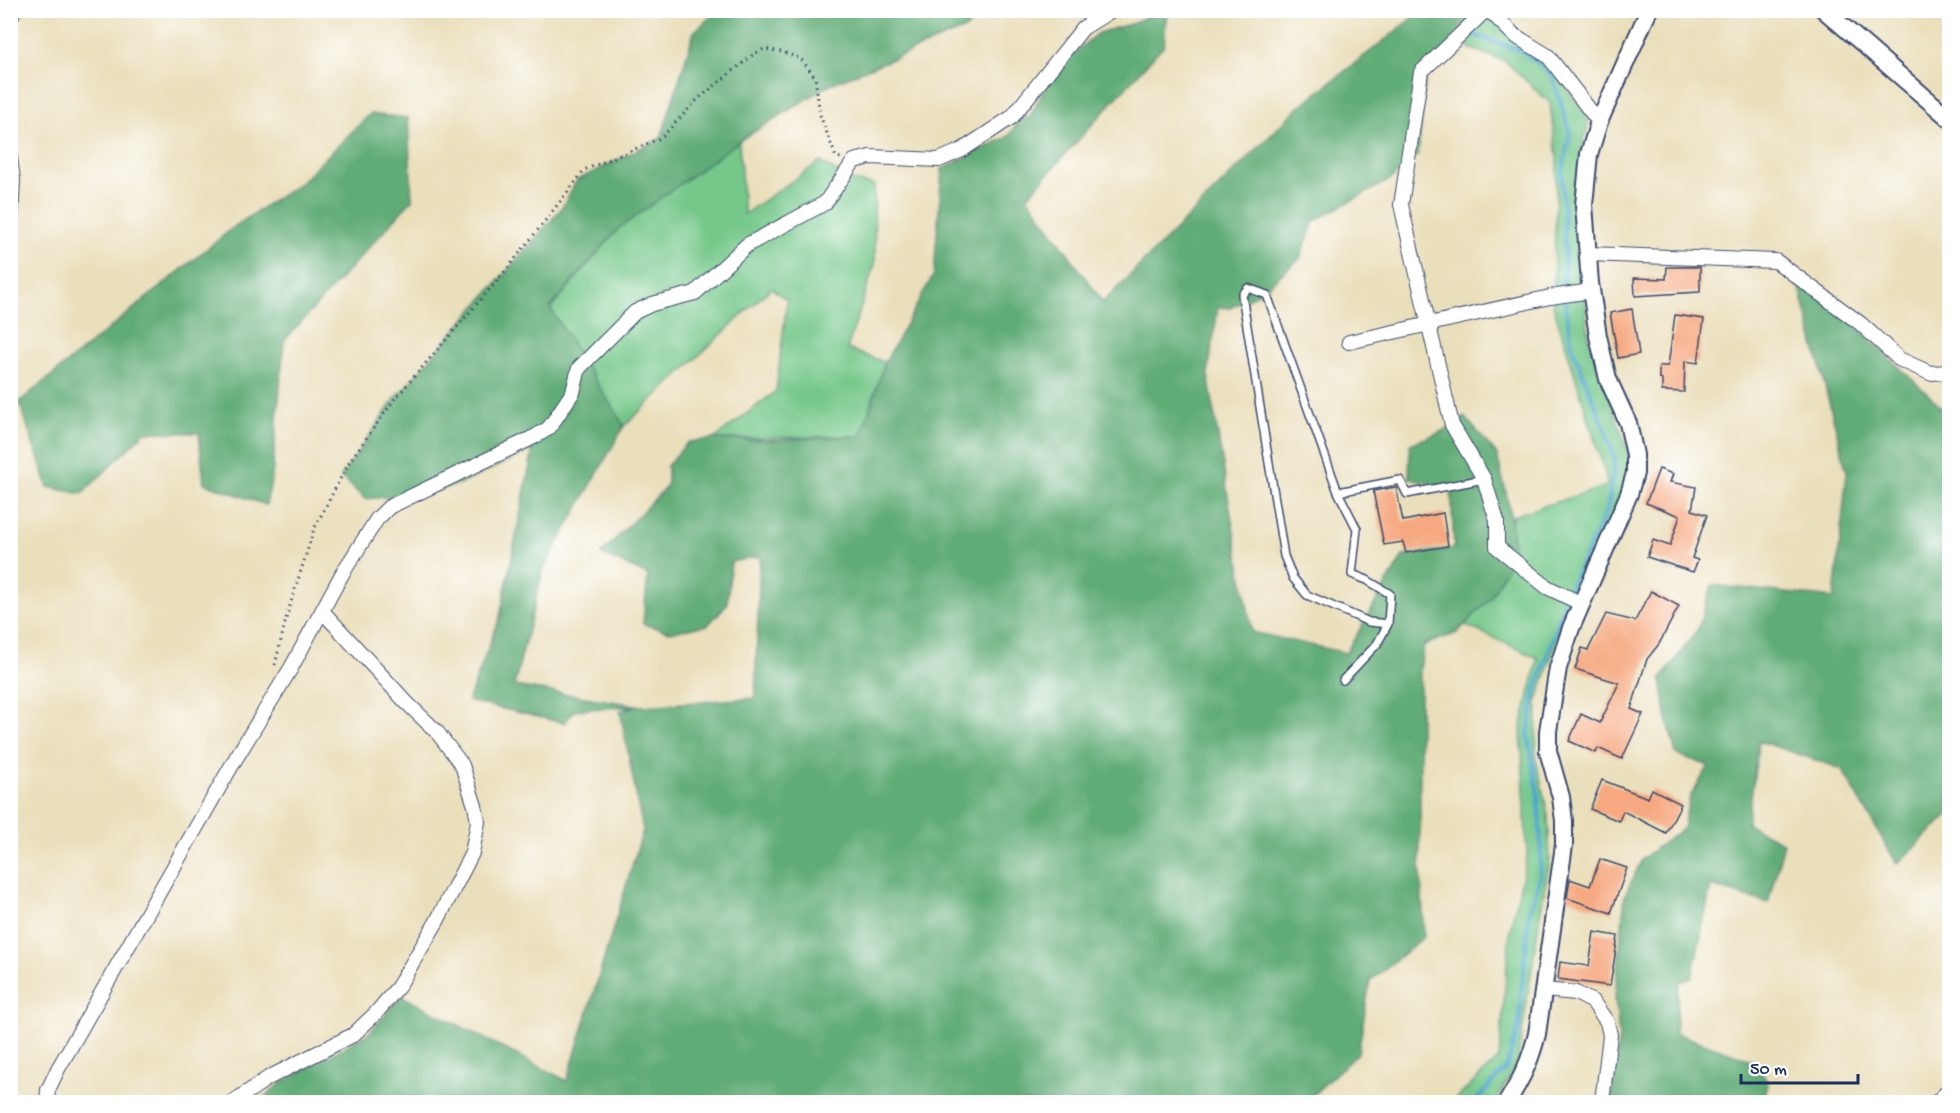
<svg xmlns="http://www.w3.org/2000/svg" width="1960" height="1113" font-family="'Gochi Hand',sans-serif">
<rect width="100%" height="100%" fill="#fff"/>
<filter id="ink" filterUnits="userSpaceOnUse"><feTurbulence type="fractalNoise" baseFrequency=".0167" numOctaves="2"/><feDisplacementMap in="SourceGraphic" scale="12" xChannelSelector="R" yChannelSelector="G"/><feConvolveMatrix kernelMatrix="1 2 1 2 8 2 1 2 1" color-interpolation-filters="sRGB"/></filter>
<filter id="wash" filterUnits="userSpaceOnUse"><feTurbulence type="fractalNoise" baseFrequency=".008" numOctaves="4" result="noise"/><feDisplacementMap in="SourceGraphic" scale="24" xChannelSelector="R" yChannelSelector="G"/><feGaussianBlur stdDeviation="1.35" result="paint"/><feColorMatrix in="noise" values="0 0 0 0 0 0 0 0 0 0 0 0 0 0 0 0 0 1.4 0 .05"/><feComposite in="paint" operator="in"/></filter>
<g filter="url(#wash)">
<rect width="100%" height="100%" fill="#eadfbb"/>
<path fill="#76c88a" stroke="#487c74" stroke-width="1.5" d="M1480,10L1547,61L1589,120L1582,148L1578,205L1579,243L1589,339L1629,454L1630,473L1582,588L1560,633L1537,700L1536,759L1548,815L1550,860L1540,915L1517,1065L1496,1100L1493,1102H1453L1499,1058L1510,930L1527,856L1521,728L1538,658L1465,625L1491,597L1511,535L1512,516L1607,486L1606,476L1553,305L1557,157L1550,103L1505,61L1466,47L1460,11Z
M739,141L744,214L820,162L853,181L874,185L875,264L847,349L885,362L861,436L714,439L776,391L787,300L771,288L624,426L550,309L618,229Z"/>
<path fill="#60ac76" stroke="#3e6e6a" stroke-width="1.5" d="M717,11H983L967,28L831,84L739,141L618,229L550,308L624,426L543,570L514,686L642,706L755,698L760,556L731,562L727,604L708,625L670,632L643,624L648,575L601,554L667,486V466L688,442L714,439L771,440L861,436L885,362L934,274L942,169L1009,136L1018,122L1030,116L1056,68L1098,33L1133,23L1158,11H1167L1164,45L1027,197L1103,302L1300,106L1422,11H1454L1458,15L1462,40L1426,74L1418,155L1390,180L1314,221L1300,258L1261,292L1230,308L1218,307L1208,374L1231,514L1252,632L1346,653L1403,556L1454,548L1451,488L1409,479L1410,444L1439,433L1465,417L1497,455L1510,510L1514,554L1491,597L1457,633L1424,645L1420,669V859L1424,937L1370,981L1358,1053L1305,1102H258L281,1083L369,1033L402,996L567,1081L643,830L620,711L637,706L575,710L564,723L468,701L500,617L533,449L462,483L431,493L365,499L341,477L394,400L561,209L577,180L661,138L694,32Z
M370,114L408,118L412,200L284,341L272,477L266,505L204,483L199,433L145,432L82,494L48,487L19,402L235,226L300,183Z
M1797,277L1835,306L1939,405L1949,419V814L1897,864L1842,769L1759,741L1747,824L1784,843L1768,903L1711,886L1692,978L1679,982L1675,1033L1757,1062L1768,1084L1763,1102H1610L1619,1037L1615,997L1625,895L1642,859L1683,828L1690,797L1709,766L1676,754L1666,715L1661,679L1698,629L1712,585L1834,598L1847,472Z"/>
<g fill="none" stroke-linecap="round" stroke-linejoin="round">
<path stroke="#4da5ca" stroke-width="4.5" d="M1465,10L1468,22L1477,36L1524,52L1552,75L1570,133L1562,174L1565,250L1563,290L1572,347L1605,429L1615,460L1607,510L1569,590L1535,692L1528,734L1538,795L1541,844L1540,876L1529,915L1518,1030L1506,1068L1475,1102"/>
</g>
<g id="blocks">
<path fill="#f6a980" d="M1667,267H1700V292L1635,296L1634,278L1666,279Z
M1632,309L1639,354L1618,358L1610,313Z
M1675,315L1704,319L1698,363L1685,361L1684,392L1662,391V379L1659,378V366H1668Z
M1659,469L1673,474L1670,482L1696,487L1692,510L1707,515L1692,558L1698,560L1693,572L1647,557L1653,540L1670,546L1680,516L1646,503Z
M1396,487L1403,521L1443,513L1448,546L1406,553L1403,542L1384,545L1373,491Z
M1651,591L1679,606L1659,644L1647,659L1631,709L1643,714L1622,759L1598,748L1596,753L1569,741L1581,714L1600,723L1619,683L1575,669L1582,648L1588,650L1606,614L1635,621Z
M1602,780L1648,798L1652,789L1681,804L1666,833L1623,811L1619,821L1590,809Z
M1600,859L1627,868L1611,913L1567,898L1570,879L1590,886Z
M1594,932L1618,936L1610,986L1558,979L1560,962L1589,966Z"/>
</g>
</g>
<g filter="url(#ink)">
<use href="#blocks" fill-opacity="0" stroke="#3a496c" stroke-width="1.5"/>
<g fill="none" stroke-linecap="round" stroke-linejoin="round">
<g stroke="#3a496c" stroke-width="10">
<path id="service" d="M1338,492L1267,295L1248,288L1242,295L1284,556L1293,578L1307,595L1369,622L1388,624
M1343,680L1377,644L1388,624L1390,594L1367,580L1352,574L1357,529L1338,492L1400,480L1407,494L1484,479"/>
</g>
<g stroke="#3a496c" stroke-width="16">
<path id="minor" d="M1486,10L1421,72L1401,205L1452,425L1484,479L1497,521V547L1547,587L1582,604
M1489,10L1514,35L1548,56L1599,122
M10,20L14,10
M10,157L13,180L10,241
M1588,254L1776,261L1861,324L1899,359L1930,373L1950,372
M1349,342L1550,297L1591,291
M1544,990L1576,993L1593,1002L1607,1022L1610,1035L1602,1102
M47,1102L48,1090L58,1069L236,758L291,668L342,574L377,519L389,507L536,436L549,428L573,392L579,368L635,312L652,304L695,293L747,245L825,203L854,161L870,157L939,160L962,150L1012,117L1083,28L1112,10
M233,1102L268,1078L353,1035L376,1013L398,987L436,923L472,853L478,822L475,806L462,765L437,732L406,702L323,612
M1937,1102L1950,1089"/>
</g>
<g stroke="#3a496c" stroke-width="20">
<path id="tertiary" d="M1824,10L1950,119
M1507,1102C1522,1078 1530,1062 1537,1034L1564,845V821L1561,797L1548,751V731L1558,668L1571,628L1629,494L1635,473V455L1628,423L1608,379L1598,336L1590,283L1584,205L1589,154L1599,122L1649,10"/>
</g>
<path stroke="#3a496c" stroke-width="3" stroke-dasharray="1.5 4.5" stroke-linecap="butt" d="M275,665L287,615L314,529L349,462L394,400L507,269L577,180L584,170L661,138L698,99L754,54L764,49L783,52L801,59L815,77L820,115L836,157L841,158"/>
<use href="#service" stroke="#fff" stroke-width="7"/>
<use href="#minor" stroke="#fff" stroke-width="14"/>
<use href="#tertiary" stroke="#fff" stroke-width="16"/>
</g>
</g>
<rect width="1960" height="1113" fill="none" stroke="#fff" stroke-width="36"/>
<path d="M1741 1074v9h117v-9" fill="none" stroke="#1b2f5e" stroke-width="3"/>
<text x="1750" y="1074" font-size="18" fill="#1b2f5e" stroke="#ffffff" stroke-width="4.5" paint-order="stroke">50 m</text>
</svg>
